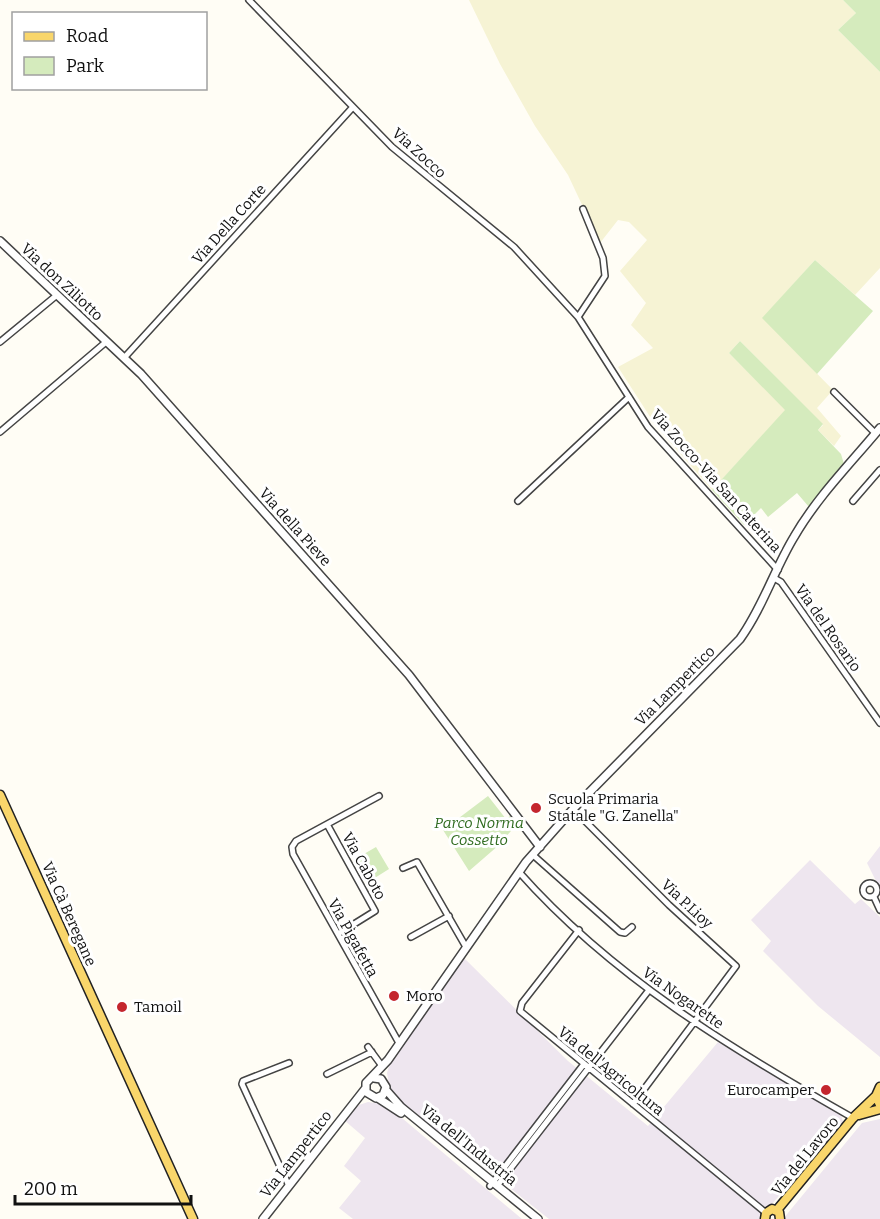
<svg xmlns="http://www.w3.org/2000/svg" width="880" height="1219" font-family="Bitter,serif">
<rect width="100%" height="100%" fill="#fffdf5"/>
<path fill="#eee6ef" d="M880,846V889L867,863Z
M810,860L855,904L861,899L880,917V1057L818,1006L763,951L771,941L751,920Z
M464,958L568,1061L648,1126L718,1042L841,1114L843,1122L759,1219H549L405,1105L390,1090L387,1073L391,1060Z
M368,1102L383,1104L396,1113L522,1219H353L339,1208L361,1181L344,1166L365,1138L344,1120L359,1105Z
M880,1119V1219H783L862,1123Z"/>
<path fill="#f6f3d4" d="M469,0H843L856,13L838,30L880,72V268L855,295L815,260L763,318L833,390L817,408L841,436L834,446L818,430L823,425L740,341L729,353L786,410L712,490L656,426L618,367L653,348L631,325L646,303L620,271L647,240L629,222L618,220L600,243L568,175L535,126L500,64Z"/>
<path fill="#d5ebbd" d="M843,0H880V72L838,30L856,13Z
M815,260L873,311L817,374L762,318Z
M740,341L823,424L818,430L841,454L844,464L809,507L797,493L768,517L761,508L744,525L712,490L785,410L729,353Z
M488,796L506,819L510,816L516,825L499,845L469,871L443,830Z
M376,847L389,869L370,881L357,858Z"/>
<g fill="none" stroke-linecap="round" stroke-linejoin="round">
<g stroke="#444" stroke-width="8">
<path id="minor" d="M249,0L392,147L514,247L578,317L648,427L778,570
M578,317L605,276L603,258L583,209
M0,342L57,295
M124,358L353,107
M834,392L875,433
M0,432L106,342
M518,501L629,397
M853,501L880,470
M774,578L781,582L880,723
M379,796L296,841L292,847L293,854L399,1043
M573,809L669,905L736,966L633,1104
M328,826L375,911L338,934
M533,855L620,932L625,933L632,927
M403,868L417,862L466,947
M519,872C612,977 733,1050 853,1118
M863 890a7 7 0 1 1 14 0a7 7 0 1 1-14 0Z
M874,897L880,910
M579,930L522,1003L520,1011L766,1213
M411,937L449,916
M368,1047L382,1066
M289,1063L243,1081L242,1084L289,1186
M327,1074L372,1052
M490,1186L584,1064
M497,1186L649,990"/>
</g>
<g stroke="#444" stroke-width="10">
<path id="tertiary" d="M0,241L141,374L409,675L540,847
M374,1078L381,1079L386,1087L383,1095L376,1098L366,1092V1083L388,1060L526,862L573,809L740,639C763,607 774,570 794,537C817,497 851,463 880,428
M386,1090L401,1107L538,1219
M378,1098L401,1113
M263,1219L365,1089"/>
</g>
<g stroke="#222" stroke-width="11">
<path id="primary" d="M0,795L193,1219
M880,1087L876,1096L880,1105
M859,1115L880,1109
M777,1210L853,1118L876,1096
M765,1219L766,1213L772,1209L779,1212L780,1219"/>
</g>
<use href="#minor" stroke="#fff" stroke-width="5"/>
<use href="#tertiary" stroke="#fff" stroke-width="7"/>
<use href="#primary" stroke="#f9d66b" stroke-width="8"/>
</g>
<g fill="#c4262e" stroke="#fff" stroke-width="2">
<circle cx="536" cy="808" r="6"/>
<circle cx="394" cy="996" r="6"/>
<circle cx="122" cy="1007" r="6"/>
<circle cx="826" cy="1090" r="6"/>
</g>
<g text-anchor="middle" stroke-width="6" stroke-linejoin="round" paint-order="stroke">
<g font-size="15" fill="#111" stroke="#fff">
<text transform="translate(419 153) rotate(42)" y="5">Via Zocco</text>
<text transform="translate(229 224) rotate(-48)" y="5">Via Della Corte</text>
<text transform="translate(62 282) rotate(43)" y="5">Via don Ziliotto</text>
<text transform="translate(716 481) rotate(48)" y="5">Via Zocco-Via San Caterina</text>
<text transform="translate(295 527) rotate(48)" y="5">Via della Pieve</text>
<text transform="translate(828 628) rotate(55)" y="5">Via del Rosario</text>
<text transform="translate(675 686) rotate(-45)" y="5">Via Lampertico</text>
<text transform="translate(364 866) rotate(61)" y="5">Via Caboto</text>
<text transform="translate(687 904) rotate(43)" y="5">Via P.Lioy</text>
<text transform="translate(69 914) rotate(66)" y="5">Via Cà Beregane</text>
<text transform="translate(353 938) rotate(61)" y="5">Via Pigafetta</text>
<text transform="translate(683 998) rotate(35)" y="5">Via Nogarette</text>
<text transform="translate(611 1071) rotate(39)" y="5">Via dell'Agricoltura</text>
<text transform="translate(469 1145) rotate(39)" y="5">Via dell'Industria</text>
<text transform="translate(296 1154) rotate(-52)" y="5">Via Lampertico</text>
<text transform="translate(805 1156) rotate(-51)" y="5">Via del Lavoro</text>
</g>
<g font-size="15" fill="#111" stroke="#fff" text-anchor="start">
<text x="548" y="804">Scuola Primaria<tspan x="548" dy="17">Statale "G. Zanella"</tspan></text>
<text x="406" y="1001">Moro</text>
<text x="134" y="1012">Tamoil</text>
<text x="814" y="1095" text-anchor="end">Eurocamper</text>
</g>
<g font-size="15" font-style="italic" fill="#2f6b1f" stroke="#fff">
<text x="479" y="828">Parco Norma<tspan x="479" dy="17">Cossetto</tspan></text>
</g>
</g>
<rect x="12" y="12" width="195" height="78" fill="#ffffff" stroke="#a0a0a0" stroke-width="1.5"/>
<rect x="24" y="32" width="30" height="9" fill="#f9d66b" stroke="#a0a0a0" stroke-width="1.5"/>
<text x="66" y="42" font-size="18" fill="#111111">Road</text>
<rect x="24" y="57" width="30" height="18" fill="#d5ebbd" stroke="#a0a0a0" stroke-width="1.5"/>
<text x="66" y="72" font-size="18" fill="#111111">Park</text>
<path d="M15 1195v9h176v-9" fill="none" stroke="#111111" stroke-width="3"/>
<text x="24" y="1195" font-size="18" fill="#111111" stroke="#ffffff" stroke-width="4.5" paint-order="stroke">200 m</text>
</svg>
